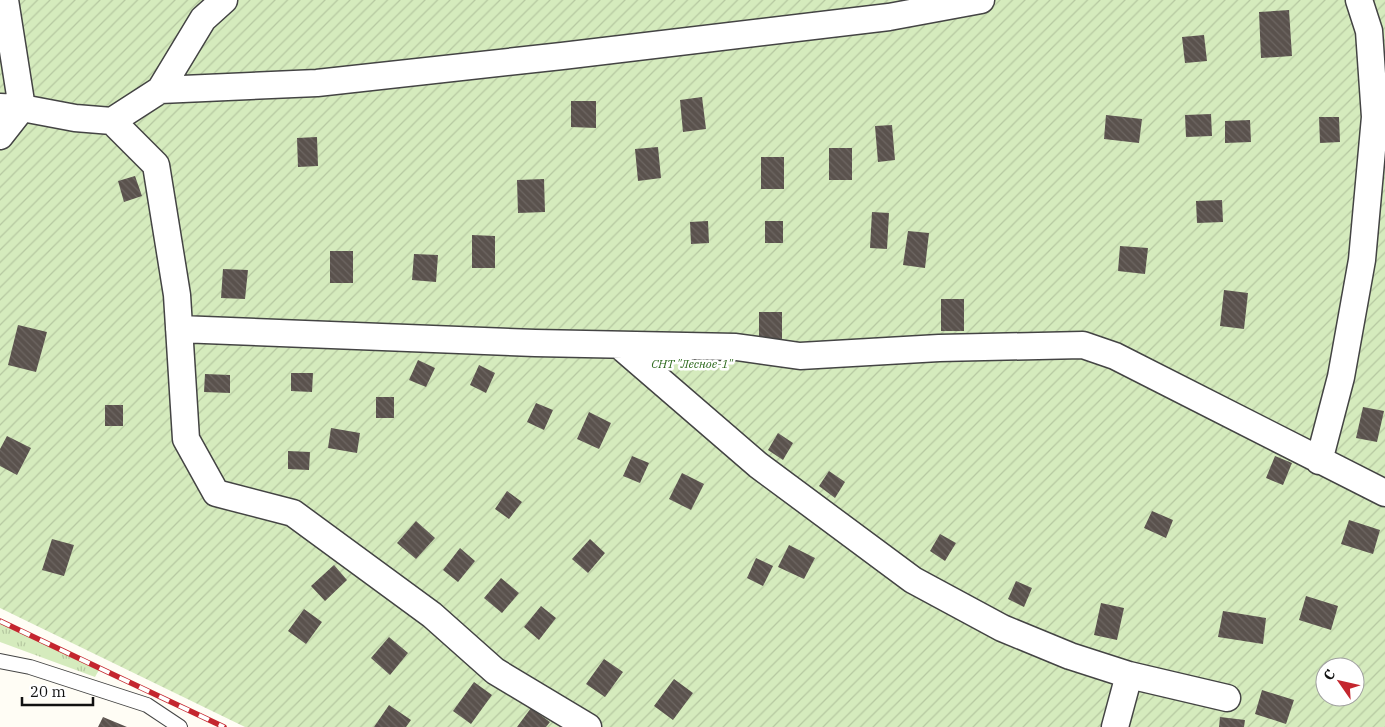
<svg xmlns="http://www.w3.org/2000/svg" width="1385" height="727" font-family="'IBM Plex Serif',serif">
<defs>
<pattern id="grass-tufts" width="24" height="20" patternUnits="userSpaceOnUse" patternTransform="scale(1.25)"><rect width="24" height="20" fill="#d5ebbd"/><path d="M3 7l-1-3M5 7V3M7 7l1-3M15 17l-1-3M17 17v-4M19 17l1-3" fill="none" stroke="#b6c8a1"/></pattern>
<pattern id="garden-furrows" width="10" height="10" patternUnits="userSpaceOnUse" patternTransform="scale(1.25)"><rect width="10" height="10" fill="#d5ebbd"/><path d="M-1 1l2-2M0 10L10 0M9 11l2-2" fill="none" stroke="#b6c8a1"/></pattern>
<pattern id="building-back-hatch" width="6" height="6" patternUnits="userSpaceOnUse" patternTransform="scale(1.25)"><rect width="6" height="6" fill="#5a524d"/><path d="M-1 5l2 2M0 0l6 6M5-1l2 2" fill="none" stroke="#6d6662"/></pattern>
</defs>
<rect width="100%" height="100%" fill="#fffdf5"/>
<path fill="url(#grass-tufts)" d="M0,621L99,670L95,677L0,642Z"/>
<path fill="url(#garden-furrows)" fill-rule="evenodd" d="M0,0H1385V727H245L0,608ZM1325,667H1355V697H1325Z"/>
<path fill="url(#building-back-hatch)" d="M1289,10L1292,56L1261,58L1259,12Z
M1204,35L1207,61L1185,63L1182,37Z
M702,97L706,129L683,132L680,100Z
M571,101H596V128L571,127Z
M1211,114L1212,136L1186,137L1185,115Z
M1106,115L1142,119L1139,143L1104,139Z
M1319,117H1339L1340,142L1320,143Z
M1250,120L1251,142L1225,143V121Z
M892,125L895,160L878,162L875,126Z
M317,137L318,166L298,167L297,138Z
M658,147L661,178L638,181L635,149Z
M829,148H852V180H829Z
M761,157H784V189H761Z
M135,176L142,196L124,202L118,181Z
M544,179L545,212L518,213L517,180Z
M1222,200L1223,222L1197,223L1196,201Z
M872,212L889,213L887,249L870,248Z
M708,221L709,243L691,244L690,222Z
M765,221H783V243H765Z
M908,231L929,233L925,268L903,265Z
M472,235L495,236V268H472Z
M1120,246L1148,248L1145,274L1118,271Z
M330,251H353V283H330Z
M414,254L438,255L436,282L412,280Z
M223,269L248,270L245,299L221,298Z
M1224,290L1248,293L1244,329L1220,326Z
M941,299H964V331H941Z
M759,312H782V343L759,344Z
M18,325L47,332L36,372L8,365Z
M418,360L435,368L426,387L409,380Z
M479,365L495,373L486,393L470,385Z
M291,373H313L312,392L291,391Z
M205,374L230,375V393L204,392Z
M376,397H394V418H376Z
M536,403L553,410L544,430L527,422Z
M105,405H123V426H105Z
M1363,407L1384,411L1377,442L1356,438Z
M589,412L611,423L599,449L577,439Z
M331,428L360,433L357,453L328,448Z
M778,433L793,443L783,460L768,450Z
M7,436L31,448L17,475L0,466V449Z
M288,451L310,452L309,470L288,469Z
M632,456L649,463L640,483L623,476Z
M1275,456L1292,463L1283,485L1266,478Z
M829,471L845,482L835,498L819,486Z
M682,473L704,484L691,510L669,499Z
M507,491L522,502L509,519L495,509Z
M1152,511L1173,520L1166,538L1144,528Z
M1349,520L1380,530L1373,554L1341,544Z
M416,521L435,538L416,559L397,543Z
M940,534L956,543L945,561L930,551Z
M52,539L74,545L64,576L42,570Z
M590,539L605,553L588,573L572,559Z
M789,545L815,558L804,579L778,567Z
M460,548L475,561L458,582L443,570Z
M756,558L773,566L763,586L747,578Z
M334,565L347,580L325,601L311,586Z
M501,578L519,593L502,613L484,598Z
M1016,581L1032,588L1024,607L1008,599Z
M1306,596L1338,606L1331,630L1299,620Z
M1101,603L1124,608L1117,640L1094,635Z
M541,606L556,618L539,640L524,627Z
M304,609L322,622L306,644L288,631Z
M1223,611L1266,618L1263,644L1218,637Z
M389,637L408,653L390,675L371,658Z
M604,659L623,672L605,697L586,684Z
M674,679L693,693L673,720L654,706Z
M474,682L492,695L471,724L453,711Z
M1262,690L1294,700L1286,724L1255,714Z
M389,705L411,720L406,727H374Z
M531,708L550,722L546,727H517Z
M103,717L127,727H98Z
M1220,717L1245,720L1244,727H1219Z"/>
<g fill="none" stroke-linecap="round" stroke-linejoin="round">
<g stroke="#444" stroke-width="16">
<path id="lane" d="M0,661L30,667L147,705L180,727"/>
</g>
<g stroke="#444" stroke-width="29">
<path id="street" d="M160,90L203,19L224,0
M0,107L22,108L75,118L112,121L160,90L317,83L562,56L889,17L981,0
M112,121L156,165L177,295L186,439L216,493L293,513L432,615L495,671L588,727
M0,136L22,108L5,0
M179,329L535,343L736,347L800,356L939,348L1083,345L1115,356L1385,493
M619,345L758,465L913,580L1002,628L1070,656L1129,675L1227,698
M1319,461L1341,377L1362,260L1375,117L1369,31L1359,0
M1115,727L1129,675"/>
</g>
<use href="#lane" stroke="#fff" stroke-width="14"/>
<use href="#street" stroke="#fff" stroke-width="26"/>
<g stroke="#c4262e" stroke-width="5.5">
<path id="rail" d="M0,621L224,727"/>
</g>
<use href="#rail" stroke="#fff" stroke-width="4" stroke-dasharray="11" stroke-linecap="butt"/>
</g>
<g text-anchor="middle" stroke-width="5" stroke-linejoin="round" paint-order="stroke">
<g font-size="12" font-style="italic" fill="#2f6b1f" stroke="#fff">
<text x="692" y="368">СНТ "Лесное-1"</text>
</g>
</g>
<g transform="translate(1340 682) rotate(304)"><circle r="24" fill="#ffffff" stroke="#a0a0a0"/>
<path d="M0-4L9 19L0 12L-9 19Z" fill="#c4262e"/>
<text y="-8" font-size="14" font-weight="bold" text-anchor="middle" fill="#111111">С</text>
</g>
<path d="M22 697v8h71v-8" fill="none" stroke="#111111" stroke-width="2.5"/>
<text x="30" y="697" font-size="15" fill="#111111" stroke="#ffffff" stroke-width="4" paint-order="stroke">20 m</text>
</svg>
